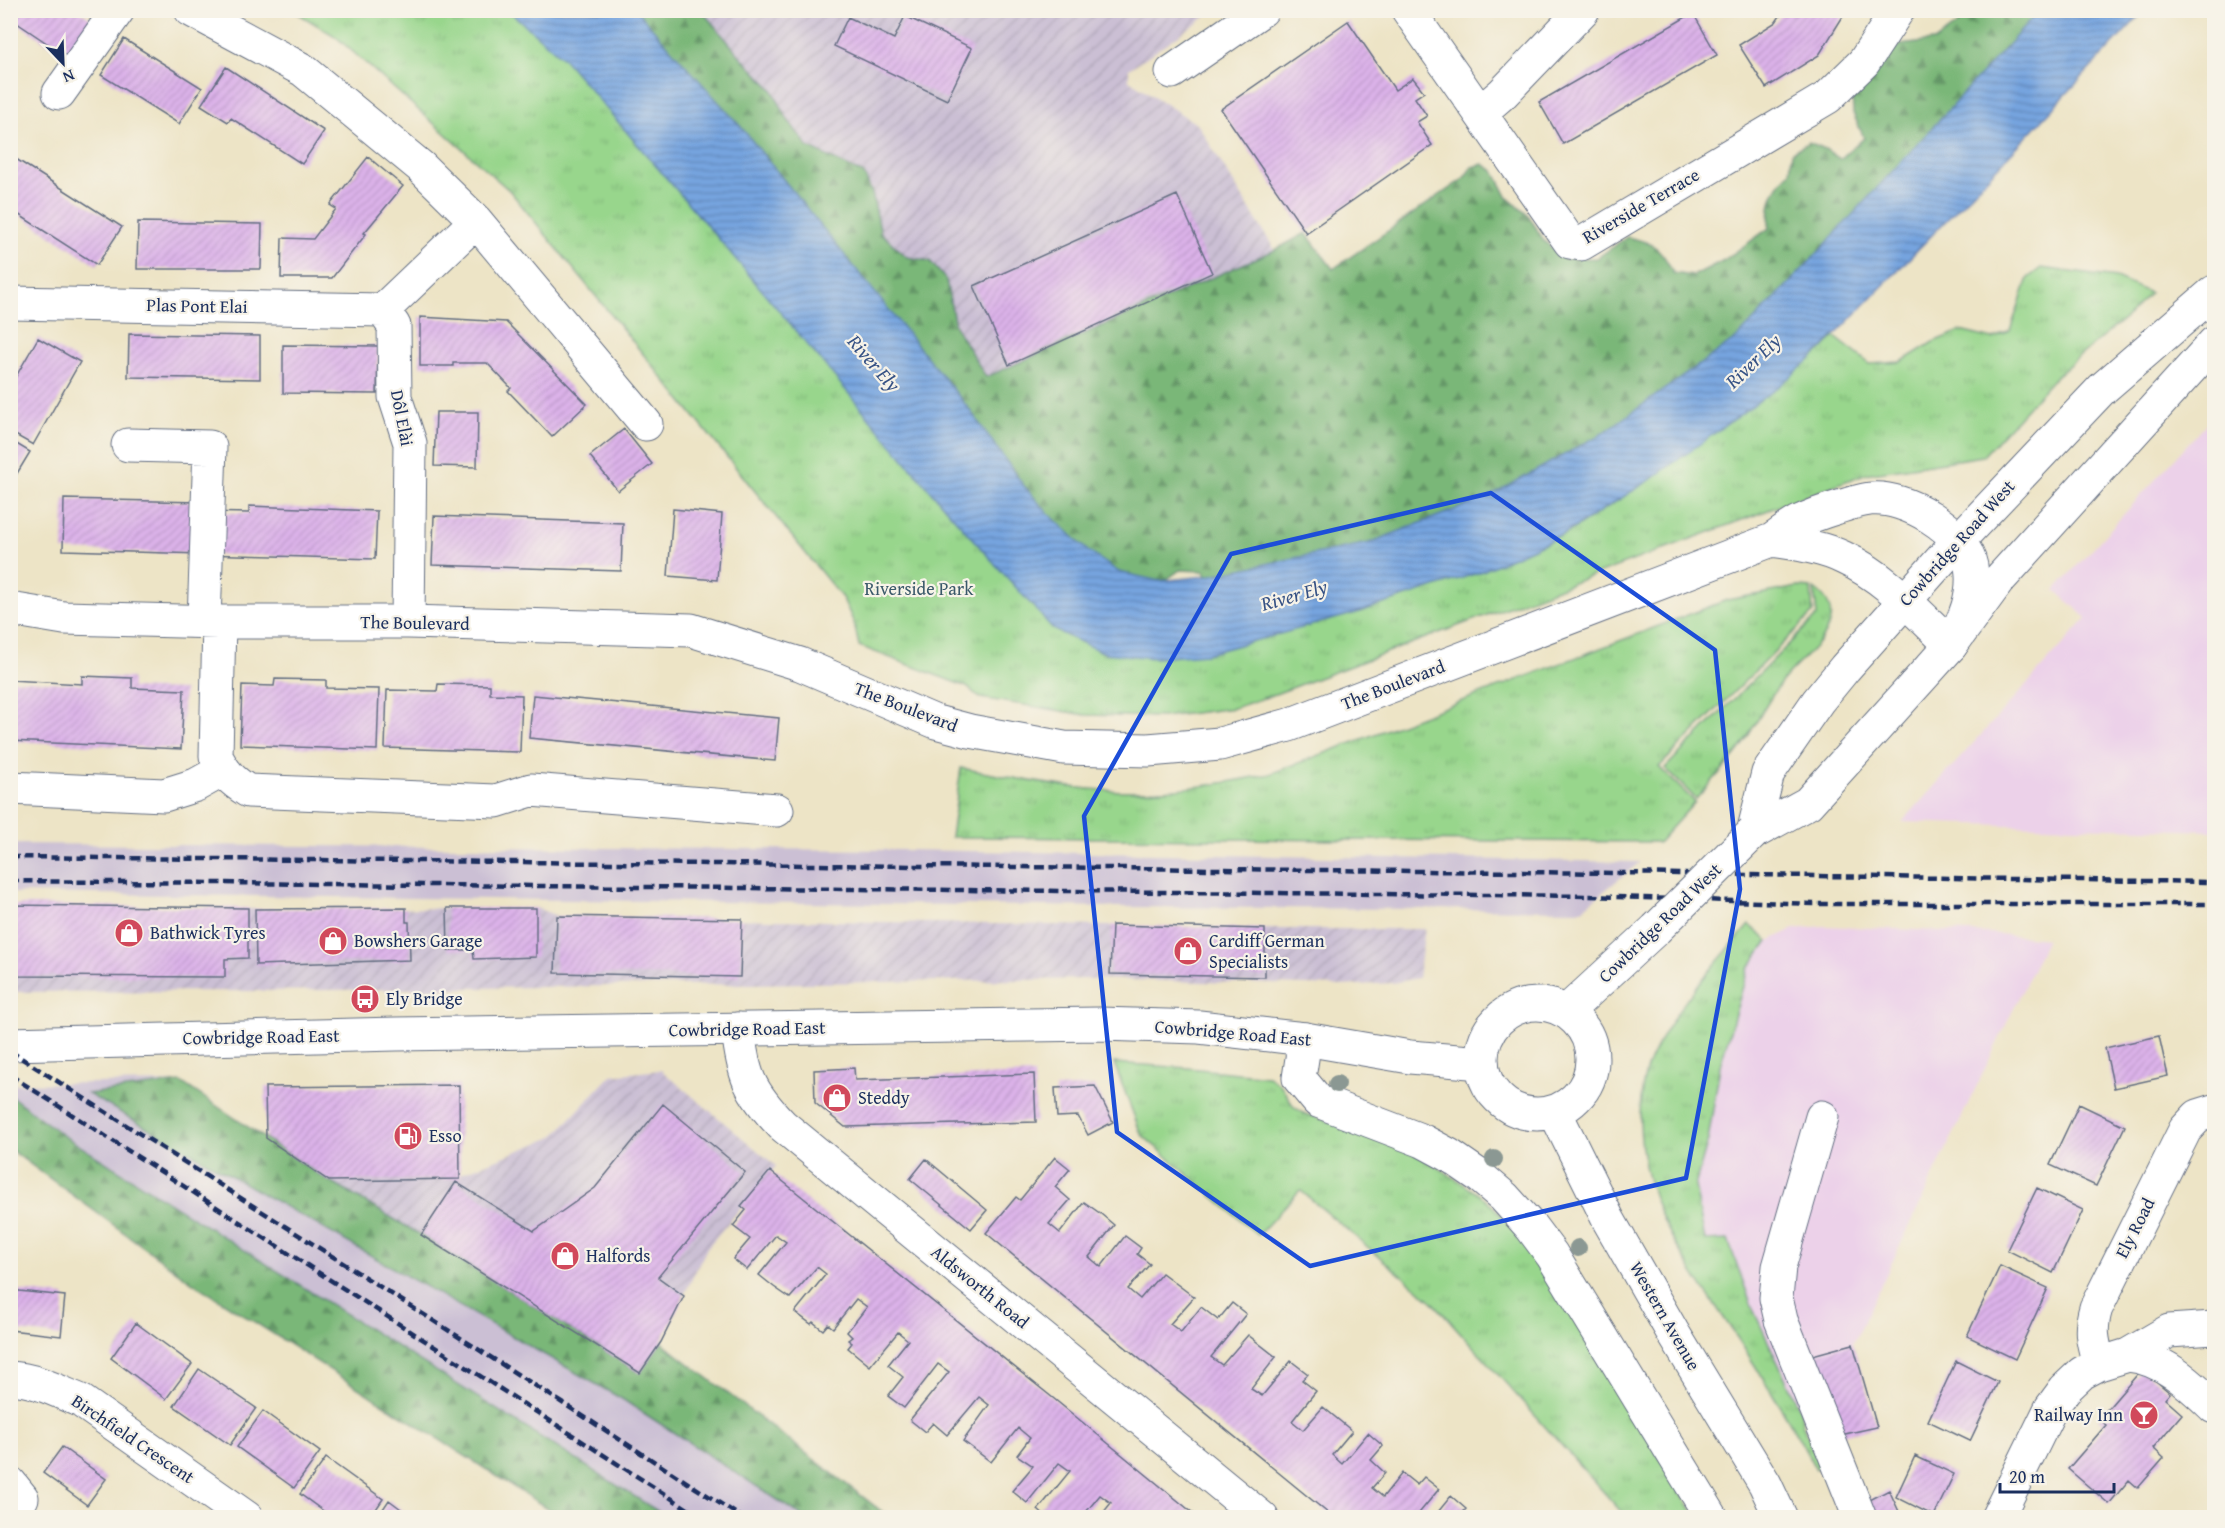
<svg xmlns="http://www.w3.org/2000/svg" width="2225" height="1528" font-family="'Gentium Book Plus',serif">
<defs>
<pattern id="industrial-furrows" width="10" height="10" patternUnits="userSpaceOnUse" patternTransform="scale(1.5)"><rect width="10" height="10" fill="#cbbfd4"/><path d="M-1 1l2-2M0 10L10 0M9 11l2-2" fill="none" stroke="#aea4b8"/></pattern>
<pattern id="grass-tufts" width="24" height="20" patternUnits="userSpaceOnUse" patternTransform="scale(1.5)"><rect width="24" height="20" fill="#98d68c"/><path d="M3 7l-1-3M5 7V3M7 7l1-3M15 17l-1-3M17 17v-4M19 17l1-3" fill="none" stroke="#82b87b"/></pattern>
<pattern id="forest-firs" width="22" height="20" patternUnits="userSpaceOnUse" patternTransform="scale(1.5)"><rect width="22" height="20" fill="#7ab778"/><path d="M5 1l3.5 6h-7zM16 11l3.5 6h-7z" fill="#639566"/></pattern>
<pattern id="water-rules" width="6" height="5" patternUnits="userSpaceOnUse" patternTransform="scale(1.5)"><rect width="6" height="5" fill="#76a4df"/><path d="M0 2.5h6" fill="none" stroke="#6086b8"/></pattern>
<pattern id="building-hatch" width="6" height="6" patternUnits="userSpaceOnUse" patternTransform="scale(1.5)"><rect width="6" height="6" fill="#dcb2e9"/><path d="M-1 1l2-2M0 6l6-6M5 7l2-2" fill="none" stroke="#bc99ca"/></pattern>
</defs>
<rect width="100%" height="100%" fill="#f7f3e8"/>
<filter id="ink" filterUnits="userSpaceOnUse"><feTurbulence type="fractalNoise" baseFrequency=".0167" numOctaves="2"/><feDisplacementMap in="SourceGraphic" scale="12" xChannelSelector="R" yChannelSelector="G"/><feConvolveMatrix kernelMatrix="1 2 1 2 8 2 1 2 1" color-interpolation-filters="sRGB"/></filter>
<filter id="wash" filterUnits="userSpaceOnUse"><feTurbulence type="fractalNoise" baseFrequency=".008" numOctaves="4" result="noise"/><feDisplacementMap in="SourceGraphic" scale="24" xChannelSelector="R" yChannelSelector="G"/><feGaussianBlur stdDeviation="1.35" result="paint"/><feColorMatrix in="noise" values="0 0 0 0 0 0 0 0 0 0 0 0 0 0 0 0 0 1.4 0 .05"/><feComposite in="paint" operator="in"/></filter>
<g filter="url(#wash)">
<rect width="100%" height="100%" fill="#ede4c6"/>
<path fill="#ecd1e9" d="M2214,415V831L1902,822L2087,618L2055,590Z
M1824,926L1990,933L2047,939L1853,1344L1811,1414L1801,1412L1705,1242L1695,1186L1708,1140L1720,1066L1748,969L1768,941L1794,929Z"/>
<path fill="url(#industrial-furrows)" d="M692,11H1214L1129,69V80L1198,125L1275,250L986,377Z
M11,905L255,909L536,908L557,916L1265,929H1425L1418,978L1392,983L1341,986L1093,979L258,991L11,992Z
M661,1070L776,1166L707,1248L661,1342L640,1373L329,1181L460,1179L462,1173L553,1137L611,1075Z"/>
<path fill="#cbbfd4" d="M11,844L905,850L1640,862L1581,910L1115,907L11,893Z
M181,1082L329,1181L421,1235L640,1373L661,1342L889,1517H608L11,1125L10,1084Z"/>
<path fill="url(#grass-tufts)" stroke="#5a8275" stroke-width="1.5" d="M294,11H509L563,58L718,238L946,509L1054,630L1105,653L1206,654L1356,613L1480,572L1567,533L1650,480L1818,353L1835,337L1870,364L1901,362L1933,342L1960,331L1993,339L2010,331L2028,278L2041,268L2116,278L2150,293L2129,315L2056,376L1983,456L1865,474L1270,696L1234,708L1163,717L1086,715L980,698L967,687L859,646L854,623L843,599L510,191L335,36Z
M1798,587L1811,588L1813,613L1659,767L1695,802L1658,843L1656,842L951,837L961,768C1027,781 1094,795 1161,790C1198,788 1234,781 1270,774L1727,600Z
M1814,589C1826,597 1834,609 1829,624C1824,643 1796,664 1783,680C1767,701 1756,725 1741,747C1728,765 1711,782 1696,799L1665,768L1817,616Z
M1749,925L1768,941L1748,969L1720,1066L1708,1140L1695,1186L1705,1241L1728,1240L1753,1309L1801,1412L1802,1423L1821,1467L1816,1470C1794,1427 1768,1386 1742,1345C1694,1271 1642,1215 1640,1122C1640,1102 1642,1079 1650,1060C1674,1008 1712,968 1749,925Z
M1114,1063L1188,1068L1268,1076L1280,1084L1294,1107L1305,1114L1365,1132L1418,1154L1487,1200L1536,1253L1696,1517H1626L1433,1302L1300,1190L1258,1235L1141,1134Z"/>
<path fill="url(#forest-firs)" stroke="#4a736b" stroke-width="1.5" d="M606,11H702L741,57L772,89L788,120L808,147L864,174L872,193L881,233L907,257L930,261L946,280L955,326L986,377L1275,250L1306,233L1333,269L1463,179L1472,167L1483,164L1494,171L1508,198L1528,215L1544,241L1565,259L1597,258L1627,237C1653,242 1662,248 1673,273L1693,276L1724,260L1769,228C1769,202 1771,190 1790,172L1792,152L1809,142L1825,149L1840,159L1864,138L1853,113L1852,93L1881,59L1900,45L1934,41L1958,24L1954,11H2043L1846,282L1521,493L1212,596L1204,571L1180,570L1146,594L1110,601Z
M181,1082L329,1181L421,1235L640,1373L661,1342L889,1517H804L622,1399L88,1094Z
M11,1096L64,1136L667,1517H561L193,1283L11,1150Z"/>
<path fill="url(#water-rules)" stroke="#486a9e" stroke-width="1.5" d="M509,11H637L741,127L969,409L1024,486L1047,512L1088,551L1119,572L1159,581L1207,576L1369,543L1490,496L1603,433L1738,337L1812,259L2039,11H2144L2016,148L1818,353L1777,388L1650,480L1566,533L1480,572L1356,613L1206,654L1154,658L1105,653L1054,630L946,509L718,238L563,58Z"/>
<g id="blocks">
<path fill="url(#building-hatch)" d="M10,10H78L94,21L69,58L17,23L15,26L10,23Z
M1784,10H1847L1819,55L1766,88L1739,45L1776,22Z
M1693,13L1717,55L1563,144L1539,102Z
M905,16L972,48L947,100L834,46L848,17L894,39Z
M1348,21L1395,90L1413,78L1424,92L1415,98L1427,116L1417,122L1432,145L1306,233L1221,109Z
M124,39L202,88L179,124L101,75Z
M226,67L324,131L302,164L231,118L228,122L201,105Z
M368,157L403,186L364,233L366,234L332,278H281L282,238L313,239L336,209L330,205Z
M16,159L122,227L97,265L10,209V168Z
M1177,195L1212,273L1009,365L974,286Z
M138,222L262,224L261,269H137Z
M420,317L506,322L587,404L552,437L508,391L511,388L487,363H453V366H420Z
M129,334L260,336V379L128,377Z
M38,338L80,362L33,445L10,432V387Z
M283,345L378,346L377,394L283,393Z
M436,412H478L477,467L434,466Z
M624,429L652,464L618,491L590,456Z
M10,440L30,452L10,485Z
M64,499L199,502V512L249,513V506L377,511L375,559L63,550Z
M673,509L722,514L717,580L668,576Z
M434,516L623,523L621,571L432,565Z
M82,676L132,678V688L184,690L181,749L10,741V680L82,684Z
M275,679L326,680V688L379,689L377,750L240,745L242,685L274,686Z
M438,684L490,685V694L522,695L520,752L385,748L387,690L437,691Z
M533,695L779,718L775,761L529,738Z
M10,905L248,908V958L225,959V977L10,976Z
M406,908V922H409L410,960L256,965L255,909Z
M447,908H536V957L474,959L473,950H448Z
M557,916L742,919L740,977L555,973Z
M1112,925L1265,929V977L1110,974Z
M2159,1036L2168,1076L2114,1088L2105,1048Z
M854,1068L855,1080L1034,1074L1036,1122L845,1127L815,1103L814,1070Z
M459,1085L460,1179L329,1181L266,1138L265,1087Z
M1095,1086L1113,1122L1088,1135L1078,1116L1057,1117L1055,1088Z
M663,1104L745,1172L658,1277L684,1296L661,1342L640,1373L421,1235L456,1182L534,1231L595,1188Z
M2079,1104L2125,1126L2096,1186L2050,1165Z
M1055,1157L1070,1169L1055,1187L1070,1200L1049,1224L1060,1233L1084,1202L1101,1214L1114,1225L1089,1257L1101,1267L1125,1236L1141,1248L1137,1254L1150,1264L1128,1289L1140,1299L1162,1273L1194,1297L1170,1324L1181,1332L1201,1307L1218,1320L1232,1303L1246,1314L1211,1357L1222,1365L1248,1335L1276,1357L1251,1389L1262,1396L1291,1361L1308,1374L1302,1380L1316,1391L1292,1421L1303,1430L1323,1407L1352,1431L1332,1455L1342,1464L1368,1433L1383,1446L1371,1460L1385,1473L1372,1488L1383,1497L1402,1473L1417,1485L1424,1477L1439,1489L1415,1518H1334L986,1233L1016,1197L1020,1200Z
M926,1159L987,1210L971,1229L910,1179Z
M770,1171L1053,1398L1199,1518H1099L1111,1503L1100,1495L1081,1518H1062L1059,1515L1057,1518H1047L1038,1510L1070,1471L1059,1463L1027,1503L1012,1491L1033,1466L1017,1455L1030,1438L1018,1428L991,1462L963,1441L989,1405L979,1397L947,1435L933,1423L925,1432L910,1420L949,1372L938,1364L904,1408L888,1396L903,1377L888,1365L908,1340L898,1332L870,1366L848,1348L852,1343L848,1340L852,1337L847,1332L867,1307L856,1299L833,1328L828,1324L823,1330L813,1322L811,1324L795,1312L826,1274L817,1267L790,1298L774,1287L759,1275L786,1242L776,1235L747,1270L733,1259L750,1239L733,1226L746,1210L741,1206Z
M2037,1188L2083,1210L2053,1273L2007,1250Z
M2000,1266L2048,1288L2015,1359L1967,1336Z
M10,1290L65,1296L61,1336L10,1330Z
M136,1323L192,1364L166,1399L111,1358Z
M1853,1344L1877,1427L1831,1437L1809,1356Z
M1956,1361L1998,1382L1970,1441L1928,1421Z
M199,1369L256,1408L230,1445L174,1406Z
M2142,1369L2170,1393L2165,1399L2182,1414L2153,1448L2164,1458L2138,1488L2129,1480L2109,1504L2068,1469L2106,1425L2099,1419Z
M263,1411L320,1452L294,1488L237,1447Z
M62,1447L106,1479L87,1505L43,1473Z
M1915,1456L1954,1474L1934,1516L1896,1497Z
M326,1458L383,1499L370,1518H333L300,1494Z
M1889,1490L1902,1518H1868L1862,1504Z
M1451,1496L1466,1509L1458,1518H1433Z
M389,1500L413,1518H377Z"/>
</g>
</g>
<g filter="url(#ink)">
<use href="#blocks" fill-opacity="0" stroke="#646e82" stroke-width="1.5"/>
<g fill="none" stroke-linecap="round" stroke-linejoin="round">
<g stroke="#646e82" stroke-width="35">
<path id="minor" d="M191,10L303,70L421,167L476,221L646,424
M1408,10L1570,242L1581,244L1828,97L1864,62L1898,10
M1172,72L1262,10
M59,93L118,10
M1480,113L1503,93L1583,10
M10,303L383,310
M128,445L210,447L204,621
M10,609L64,618L219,622H408L691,630L800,664L936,722L970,731L1064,748L1148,750L1220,744L1289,725L1772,540C1781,534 1790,527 1799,522C1812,515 1855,501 1870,499C1905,495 1964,530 1971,566C1976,595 1964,620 1951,645C1918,614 1886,577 1844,558C1822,547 1796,544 1772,540
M219,622L216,756C224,773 232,781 248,791L496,801L531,790L777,810
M408,622L410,443L395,397L394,326L383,310L476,221
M10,788L164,795L196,785L223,770
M738,1029C743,1075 749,1091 782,1125L1262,1518
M1305,1039L1299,1078L1318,1101L1423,1141L1449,1155L1478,1175L1504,1197L1531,1227L1552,1255L1712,1518
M1822,1117L1779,1267L1776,1298L1781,1320L1860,1518
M2128,1355C2163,1358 2190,1384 2214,1407
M2099,1364C2093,1342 2089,1331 2096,1308L2185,1130L2198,1116L2214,1111
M10,1378C35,1379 59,1392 81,1401L247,1518
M10,1483L22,1498
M1997,1518L2051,1408L2065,1389L2082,1373L2099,1364L2128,1355L2169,1331L2214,1328"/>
</g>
<g stroke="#646e82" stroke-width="35">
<path id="major" d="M10,1044L396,1034L1100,1024L1199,1027L1305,1039L1410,1057L1482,1063"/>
</g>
<g stroke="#646e82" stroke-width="35">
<path id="highway" d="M1753,833L1768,773L1818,701L1845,668L1958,541L2102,389L2214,292
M1753,833L1808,803L1951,645L1998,581L2214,343
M1482 1059a55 55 0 1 1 110 0a55 55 0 1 1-110 0Z
M1566,1012L1656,929
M1555,1112L1609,1221L1672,1331L1765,1484L1781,1518"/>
</g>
<use href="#minor" stroke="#fff" stroke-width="33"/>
<use href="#major" stroke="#fff" stroke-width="33"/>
<use href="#highway" stroke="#fff" stroke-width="33"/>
<path stroke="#1b2f5e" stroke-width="4.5" stroke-dasharray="9 4.5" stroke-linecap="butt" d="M10,857L1618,873L2214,882
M10,881L1590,896L1814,904H2214
M10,1051L743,1518
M10,1075L702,1518"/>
<g stroke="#646e82" stroke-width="35" stroke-linecap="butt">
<path id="highway-bridge" d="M1656,929L1753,833"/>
</g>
<use href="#highway-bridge" stroke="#fff" stroke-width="33"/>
</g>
<g fill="#8b9893">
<circle cx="1337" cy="1084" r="9"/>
<circle cx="1494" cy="1159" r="9"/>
<circle cx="1578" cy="1248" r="9"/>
</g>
</g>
<path fill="none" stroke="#1d4ed8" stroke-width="4.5" stroke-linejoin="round" d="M1491,493L1715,650L1740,889L1686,1178L1310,1266L1117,1132L1084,816L1231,554Z"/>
<defs>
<g id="shop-disc" transform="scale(1.5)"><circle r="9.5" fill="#d1495b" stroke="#f7f3e8"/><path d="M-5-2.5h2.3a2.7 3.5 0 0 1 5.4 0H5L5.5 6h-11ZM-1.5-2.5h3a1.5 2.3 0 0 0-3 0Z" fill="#fff"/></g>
<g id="bus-disc" transform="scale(1.5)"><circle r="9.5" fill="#d1495b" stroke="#f7f3e8"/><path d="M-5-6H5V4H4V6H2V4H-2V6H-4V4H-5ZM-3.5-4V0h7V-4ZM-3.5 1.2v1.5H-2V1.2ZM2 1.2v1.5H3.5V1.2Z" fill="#fff"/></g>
<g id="fuel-disc" transform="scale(1.5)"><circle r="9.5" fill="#d1495b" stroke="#f7f3e8"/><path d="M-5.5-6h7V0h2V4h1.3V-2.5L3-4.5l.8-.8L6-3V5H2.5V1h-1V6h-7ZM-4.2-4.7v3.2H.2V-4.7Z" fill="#fff"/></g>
<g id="bar-disc" transform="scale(1.5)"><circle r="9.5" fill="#d1495b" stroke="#f7f3e8"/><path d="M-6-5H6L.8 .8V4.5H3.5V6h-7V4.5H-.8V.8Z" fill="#fff"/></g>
</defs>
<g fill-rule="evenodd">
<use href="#shop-disc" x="129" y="933"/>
<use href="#shop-disc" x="333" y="941"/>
<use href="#shop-disc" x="1188" y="951"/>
<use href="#bus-disc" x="365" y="999"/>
<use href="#shop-disc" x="837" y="1098"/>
<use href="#fuel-disc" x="408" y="1136"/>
<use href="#shop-disc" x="565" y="1256"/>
<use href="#bar-disc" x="2144" y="1415"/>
</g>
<g text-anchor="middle" stroke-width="4.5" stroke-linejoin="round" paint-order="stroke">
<g font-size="18" fill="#1b2f5e" stroke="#f7f3e8">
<text transform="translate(1641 206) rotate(-30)" y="6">Riverside Terrace</text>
<text transform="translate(197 306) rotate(1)" y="6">Plas Pont Elai</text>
<text transform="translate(402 418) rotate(79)" y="6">Dôl Elài</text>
<text transform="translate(1957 543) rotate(-48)" y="6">Cowbridge Road West</text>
<text transform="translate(415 623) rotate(1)" y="6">The Boulevard</text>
<text transform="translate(1393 685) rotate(-21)" y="6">The Boulevard</text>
<text transform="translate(906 707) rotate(21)" y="6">The Boulevard</text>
<text transform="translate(1660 923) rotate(-44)" y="6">Cowbridge Road West</text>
<text transform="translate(747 1029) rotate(-1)" y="6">Cowbridge Road East</text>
<text transform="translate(1233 1033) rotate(5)" y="6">Cowbridge Road East</text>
<text transform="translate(261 1037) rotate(-1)" y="6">Cowbridge Road East</text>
<text transform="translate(2135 1228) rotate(-63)" y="6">Ely Road</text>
<text transform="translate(980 1287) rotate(39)" y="6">Aldsworth Road</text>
<text transform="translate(1665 1316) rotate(60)" y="6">Western Avenue</text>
<text transform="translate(133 1439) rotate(34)" y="6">Birchfield Crescent</text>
</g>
<g font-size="18" fill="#3a596a" stroke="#f7f3e8">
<text x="919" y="595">Riverside Park</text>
</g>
<g font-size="18" fill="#1b2f5e" stroke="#f7f3e8" text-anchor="start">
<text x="150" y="939">Bathwick Tyres</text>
<text x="354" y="947">Bowshers Garage</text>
<text x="1209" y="947">Cardiff German<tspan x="1209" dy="21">Specialists</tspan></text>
<text x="386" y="1005">Ely Bridge</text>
<text x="858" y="1104">Steddy</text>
<text x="429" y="1142">Esso</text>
<text x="586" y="1262">Halfords</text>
<text x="2123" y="1421" text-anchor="end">Railway Inn</text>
</g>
<g font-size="20" font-style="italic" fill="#365285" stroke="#f7f3e8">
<text transform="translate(1753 361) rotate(-44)" y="7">River Ely</text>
<text transform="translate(874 363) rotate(49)" y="7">River Ely</text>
<text transform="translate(1294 595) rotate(-16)" y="7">River Ely</text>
</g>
</g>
<rect width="2225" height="1528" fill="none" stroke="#f7f3e8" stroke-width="36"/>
<g transform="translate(63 63) rotate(157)" stroke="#f7f3e8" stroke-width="4.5" paint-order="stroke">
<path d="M0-4.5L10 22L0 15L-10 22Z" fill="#1b2f5e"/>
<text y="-9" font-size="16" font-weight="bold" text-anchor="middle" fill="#1b2f5e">N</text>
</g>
<path d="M2000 1483v9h114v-9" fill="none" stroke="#1b2f5e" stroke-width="3"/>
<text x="2009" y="1483" font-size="18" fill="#1b2f5e" stroke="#f7f3e8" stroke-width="4.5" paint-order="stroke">20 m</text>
</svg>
